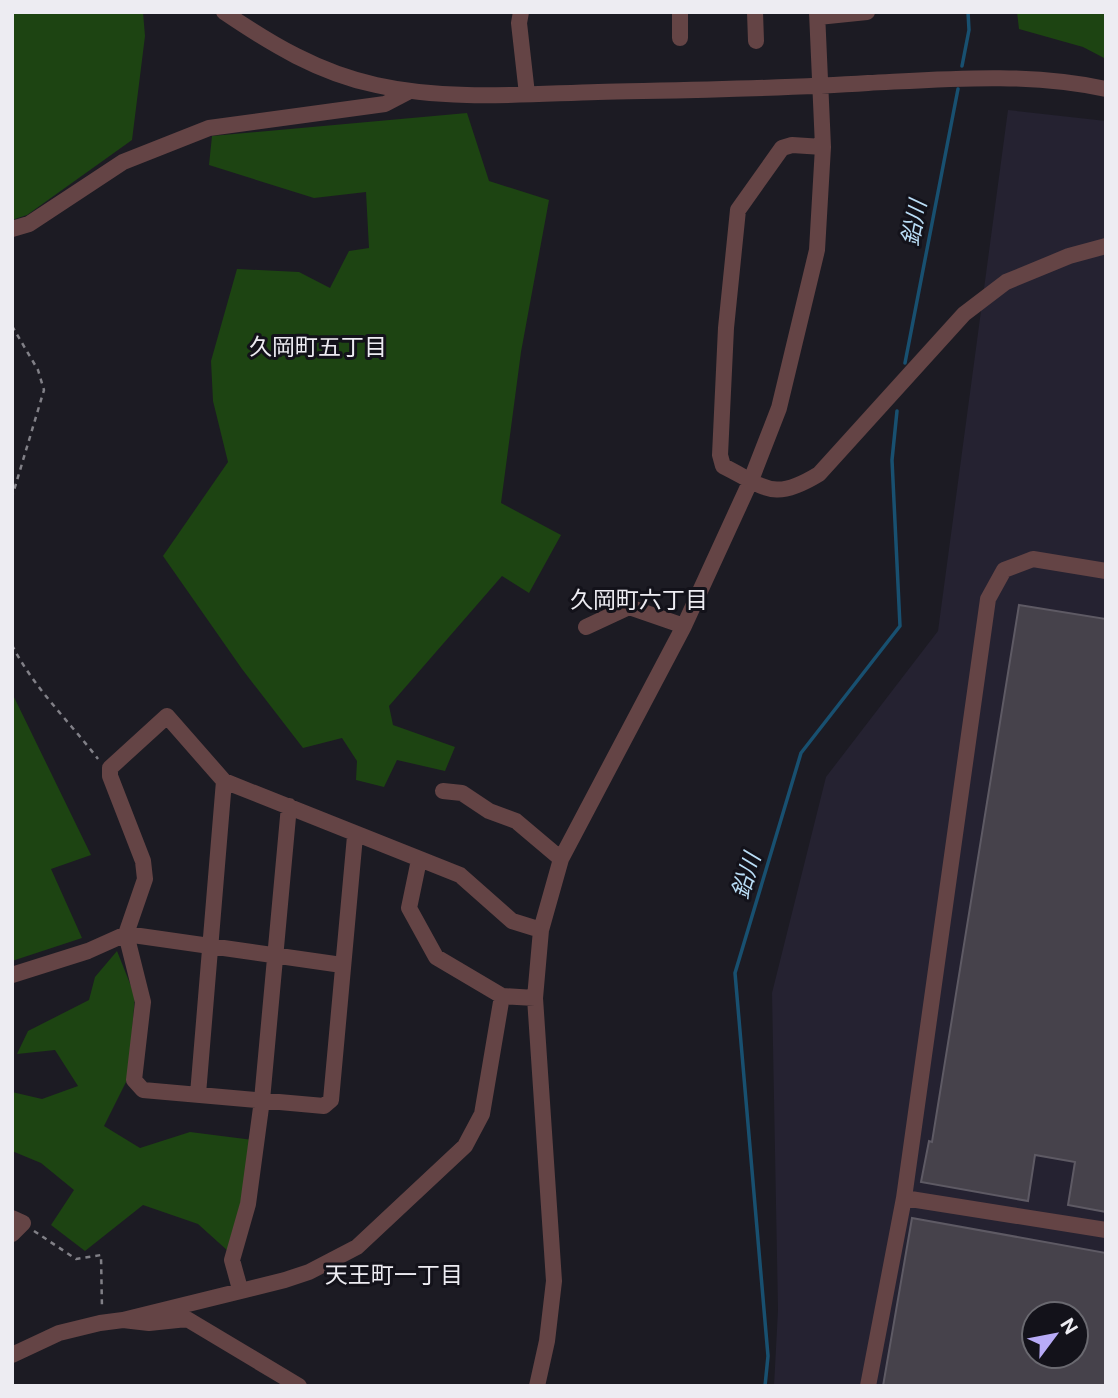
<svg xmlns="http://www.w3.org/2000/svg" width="1118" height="1398" font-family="'Public Sans','Noto Sans JP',sans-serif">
<rect width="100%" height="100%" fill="#1c1b23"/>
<path fill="#252231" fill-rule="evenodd" d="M1008,110L1106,121V1386H774L778,1310L772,993L826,777L938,631ZM1034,1314H1076V1356H1034Z"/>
<path fill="#1d4412" d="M12,12H143L145,36L132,140L27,215L12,220Z
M1017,12H1106V59L1083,47L1019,29Z
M467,113L489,181L549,200L521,352L501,503L561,535L529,593L502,576L389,706L393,725L455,747L445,771L397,760L384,787L356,780L357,761L342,738L303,748L242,669L163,556L228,462L213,401L211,361L237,269L299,272L330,288L349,251L369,248L366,192L314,198L209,165L212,136Z
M12,693L91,855L51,869L82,938L12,961Z
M117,951L135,996L128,1078L104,1126L140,1148L190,1132L253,1140L245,1206L228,1251L198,1224L143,1205L85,1251L51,1225L74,1190L41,1163L12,1151V1092L42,1099L78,1086L55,1050L17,1054L28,1031L89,1000L95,977Z"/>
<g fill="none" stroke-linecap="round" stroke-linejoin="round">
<path stroke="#185070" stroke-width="3.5" d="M962,66L969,30L968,12
M905,363L958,89
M765,1386L768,1356L735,973L801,753L900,626L892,460L897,411"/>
</g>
<path fill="#46424b" stroke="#5e5a64" stroke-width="2" fill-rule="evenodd" d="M1019,605L1106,619V1212L1068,1205L1075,1162L1035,1155L1028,1201L921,1182L929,1141L932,1142Z
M912,1218L1106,1253V1386H883ZM1034,1314H1076V1356H1034Z"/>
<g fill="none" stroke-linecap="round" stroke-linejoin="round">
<path stroke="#818087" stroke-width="2.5" stroke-dasharray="5 5" stroke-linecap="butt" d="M12,326L38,370L44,390L12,497
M12,645C33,687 69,721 98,759
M34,1231L76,1259L101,1255L102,1309"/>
<path stroke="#644445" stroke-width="16" d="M224,12C271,44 319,73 376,85C448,101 525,94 598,92C688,90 778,89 868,83C947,79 1028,72 1106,89
M521,12L519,23L527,94
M680,12V38
M755,12L756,41
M818,17L867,12
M823,147L792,145L782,148L738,210L726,328L720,455L723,466C767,488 773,502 819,474L964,314L1006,282L1069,256L1106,246
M12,229L29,224L123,162L209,128L385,104L408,92
M586,627L629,607L684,626
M443,791L462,793L489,811L516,821L561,859
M355,836L331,1100L324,1106L143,1090L134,1080L143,1002L126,934L145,879L143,861L110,776V768L167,716L224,781L460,875L512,921L541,930
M419,860L409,908L436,957L502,996
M12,975L88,951L126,934L342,965
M198,1094L224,781
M904,1198L1106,1230
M12,1218L23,1223L12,1234
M240,1289L232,1260L248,1204L262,1100L289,806
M123,1320L285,1280L309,1272L357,1247L465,1146L482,1114L502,996L535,998
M12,1355L59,1333L100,1323L123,1320L149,1323L187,1319L299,1386
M537,1386L547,1341L554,1281L535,998L541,930L561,859L684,626L751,480L779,408L817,250L823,147L817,12
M868,1386L904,1198L988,599L1004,570L1033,559L1106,571"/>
</g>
<g text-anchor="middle" stroke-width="6" stroke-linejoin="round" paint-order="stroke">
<g font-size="23" font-style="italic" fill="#badef7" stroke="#13121a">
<text transform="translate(914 223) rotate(-79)" y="8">鉛川</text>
<text transform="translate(746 876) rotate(-73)" y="8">鉛川</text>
</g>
<g font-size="23" fill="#edecf2" stroke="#13121a">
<text x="318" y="355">久岡町五丁目</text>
<text x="639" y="608">久岡町六丁目</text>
<text x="394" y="1283">天王町一丁目</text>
</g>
</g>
<rect width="1118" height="1398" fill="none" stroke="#edecf2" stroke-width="28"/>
<g transform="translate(1055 1335) rotate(58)"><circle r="33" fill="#13121a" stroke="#6a6970" stroke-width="2"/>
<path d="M0-5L12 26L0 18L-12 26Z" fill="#b8abf7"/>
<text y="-10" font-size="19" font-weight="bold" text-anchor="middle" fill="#edecf2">N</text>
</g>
</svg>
